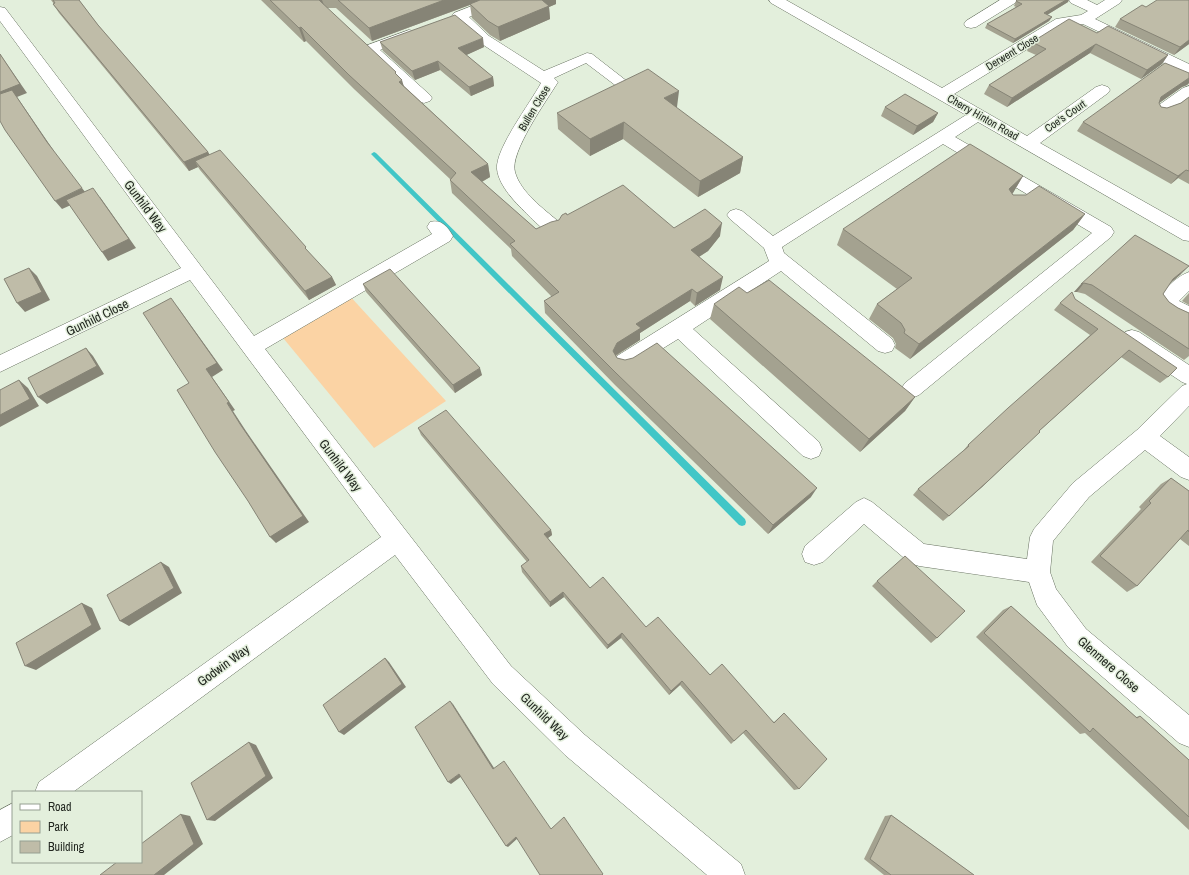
<svg xmlns="http://www.w3.org/2000/svg" width="1189" height="875" font-family="'Archivo Narrow',sans-serif">
<rect width="100%" height="100%" fill="#e3efdc"/>
<path fill="#fbd3a4" d="M348,294L446,401L374,448L279,333Z"/>
<g fill="none" stroke-linecap="round" stroke-linejoin="round">
<path fill="#41c6c7" fill-rule="evenodd" d="M374,152L376,153L745,519L746,522L745,525L742,526L739,525L372,155L371,154Z"/>
<g stroke="#677160" stroke-width="1">
<path id="minor" d="M487,0H506L504,3L469,17L489,36L544,71L587,53L592,54L628,82L625,85L620,87L615,85L586,63L554,78L558,82C547,100 509,153 515,172C521,193 544,209 559,222L562,227L559,232C546,235 538,224 529,216C517,204 499,187 497,169C495,149 531,102 541,83L479,42L452,16L454,13Z
M769,0H786L942,88L1056,19L1081,15L1088,11L1071,3L1069,0H1087L1097,5L1105,0H1122L1120,3L1095,19L1189,64V75L1083,24L1065,26L954,94L1027,136L1096,87L1102,85L1108,87L1110,90L1108,93L1040,143L1189,227V241L1183,240L978,122L955,137L1111,227L1114,232L1111,237L919,395L912,398L905,395L901,389L905,383L1092,233L943,144L782,247L784,253L892,339L895,345L892,351L885,353L878,351L781,271L693,329L819,442L822,449L819,456L811,459L803,456L678,339L631,368L624,370L617,368L614,362L617,356L769,261L764,248L730,219L727,215L730,211L736,209L742,211L773,236L966,115L771,3Z
M1000,0H1017L1015,3L976,27L971,28L966,27L964,24L966,21Z
M0,7L5,8L254,336L432,234L427,227L430,222C441,219 447,226 453,236L450,241L265,349L511,666L585,735L741,864L745,875H707L565,755L493,684L395,555L73,792H35L39,782L381,537L190,280L0,372V355L181,268L0,21Z
M409,30L414,31L416,34L414,37L380,50L430,95L432,98L430,101L424,103L418,101L363,49L365,46Z
M1189,86V98C1179,106 1169,118 1156,115L1154,111L1156,107L1183,88Z
M1189,272V291L1179,301L1189,306V324C1178,320 1162,312 1156,302C1162,291 1177,276 1189,272Z
M1132,330L1139,332L1189,365V406L1160,436L1189,457V480L1181,477L1145,450L1089,497L1053,541L1050,572L1056,589L1086,629L1189,715V747L1179,743L1068,647L1037,605L1029,582L919,566L910,563L864,524L823,562L814,565L805,562L802,554L805,546L856,502L864,498L872,502L924,544L1027,559L1030,537L1034,529L1073,483L1137,430L1182,386L1187,384L1182,382L1125,344L1122,338L1125,332Z
M13,803V835L0,842V810Z"/>
</g>
<use href="#minor" fill="#fff" fill-rule="evenodd"/>
</g>
<path fill="#a4a290" d="M51,0H79L98,25L208,152L210,155L307,251L332,277L336,285L309,300L200,170L198,167L189,171L59,13L53,4H54Z
M261,0H556V4L549,7L550,19L500,41L490,35L472,18L470,5L372,41L336,8H327L397,75L404,86L488,164L490,177L482,182L536,229L559,220L567,215L674,228L720,236L708,251L699,257L720,290L695,306L690,301L640,333V340L616,356L617,358L811,497L768,534L615,385L545,313L544,301L552,297L512,256L511,249L452,193L450,180V179L354,89L306,41L304,42Z
M1189,0V44L1174,55L1115,27L1120,19L1146,7Z
M1016,1L1068,2L1047,15L1052,17L1049,21L1013,43L985,28L987,24L1016,7L1014,6Z
M1097,33L1168,55L1162,64L1141,79L1090,53L1007,107L984,94L989,85L1036,55L1027,51L1032,42Z
M380,42L484,47L466,55L493,77L494,86L471,96L440,70L415,80L383,51Z
M1189,73V83L1187,85L1182,87L1159,103L1161,107L1167,108L1181,103L1189,97V184L1178,178L1171,184L1077,131L1083,122Z
M677,107L676,108L743,157L740,173L698,197L623,139L590,156L558,129L557,113Z
M885,107L938,113L933,122L913,135L881,116Z
M1023,176L1012,194L1013,195L1085,214L1073,230L910,359L895,348L896,344L893,338L869,319L877,304L897,289L837,245L843,229Z
M1135,235L1181,274L1170,283L1163,294L1169,302L1178,308L1189,313V356L1184,360L1085,294L1077,292H1074Z
M363,284L482,375L455,393L366,292Z
M747,293L915,397L905,411L860,452L710,319L714,304Z
M1189,293V305L1182,301Z
M1075,299L1168,377L1160,383L1121,357L1039,431L982,487L943,521L913,495L918,489L963,451L968,445L1090,335L1054,310L1060,303Z
M418,428L551,530L552,535L548,538L590,588L646,627L774,722L784,713L799,789L794,790L743,733L731,744L680,685L669,695L621,638L607,649L564,597L550,607L522,572L521,566L527,562L421,435Z
M1171,478L1189,491V546L1180,539L1137,586L1127,592L1091,562L1141,509L1139,507L1161,484Z
M877,581L937,638L931,643L872,586Z
M1011,606L1136,717L1140,716L1189,760V830L1085,733L1080,734L976,637L1003,610Z
M891,815L974,875H884L864,859L885,816Z"/>
<path fill="#868476" d="M318,0H322L325,8Z
M444,0H483L372,41L369,28Z
M538,0H556V4L549,7L550,19L500,41L498,27Z
M1066,0H1069L1068,2L1042,18L1044,13Z
M1052,17L1049,21L1013,43L1015,39Z
M301,27L306,41L304,42L299,28Z
M483,38L484,47L460,58L458,48Z
M1189,40V44L1174,55L1180,47Z
M1096,44L1090,53L1007,107L1012,98Z
M0,54L27,93L17,97L54,151L0,103Z
M1168,55L1162,64L1141,79L1147,70Z
M438,61L440,70L415,80L412,71Z
M493,77L494,86L471,96L469,87Z
M1189,78V83L1187,85L1182,87L1155,106L1161,97Z
M402,80L406,94L399,82Z
M679,91L677,107L662,115L664,98Z
M938,113L933,122L913,135L917,126Z
M624,122L623,139L590,156V139Z
M208,152L213,161H195L198,167L189,171L184,162Z
M743,157L740,173L698,197L700,181Z
M488,164L490,177L474,186L471,172Z
M1186,170L1178,178L1171,184L1178,176Z
M1023,176L1013,193L999,205L1009,189Z
M82,188L89,197L62,209L55,201Z
M100,197L136,248L108,261L102,252Z
M1085,214L1073,230L910,359L919,344Z
M722,223L720,236L708,251L689,263L691,250Z
M1189,266L1181,274L1165,288L1173,279Z
M29,268L37,276L50,300L25,312L17,303Z
M332,277L336,285L309,300L305,291Z
M723,277L720,290L695,306L697,293Z
M1084,283L1077,292H1074L1081,284Z
M692,289L690,301L640,333V340L616,355L613,363V351L617,343L636,324Z
M177,306L223,370L212,377L235,410L233,411L246,431L309,522L276,543L270,537L240,424L206,369Z
M86,348L93,356L104,374L47,404L38,397Z
M1129,350L1121,357L1032,437L1039,431Z
M480,368L482,375L455,393L453,385Z
M19,380L28,388L39,406L0,427V415Z
M915,397L905,411L860,452L869,439Z
M1040,432L982,487L943,521L949,516Z
M817,488L811,497L768,534L773,525Z
M551,530L552,535L545,540L544,534Z
M161,562L169,567L182,593L129,626L120,621Z
M563,592L564,597L550,607V602Z
M82,603L92,608L101,629L36,670L25,666Z
M622,633L621,638L607,649L608,645Z
M385,658L389,662L406,687L344,735L339,732Z
M682,681L680,685L669,695L671,691Z
M450,701L453,704L496,771L493,769Z
M249,742L256,745L273,778L215,821L207,820Z
M459,774L462,776L451,784L448,782Z
M181,814L190,816L203,844L164,875H154Z
M516,837L518,838L508,847L506,846Z"/>
<path fill="#bfbca8" stroke="#868476" d="M53,0H79L98,25L208,152L184,162L53,4L55,3Z
M270,0H319L396,72L395,73L402,80L399,82L488,164L471,172L536,229L551,222L559,220L562,215L566,213L567,215L623,185L674,228L705,209L722,223L710,238L691,250L723,277L697,293L692,289L636,324L641,328L617,343L613,351L617,358L625,360L633,358L657,343L817,488L773,525L616,373L544,301L559,292L510,244L515,241L450,180L456,173L349,75L301,27L299,28Z
M338,0H444L369,28Z
M480,0H542L549,6L498,27L488,21L470,4Z
M1017,0H1066L1044,13L1052,17L1015,39L987,24L1022,4L1016,1Z
M1157,0H1189V40L1180,47L1120,19L1142,5L1146,7Z
M455,15L483,38L458,48L493,77L469,87L438,61L412,71L380,42Z
M1069,19L1097,33L1108,26L1168,55L1147,70L1096,44L1012,98L989,85L1046,49L1032,42Z
M0,54L20,84L0,92Z
M1165,63L1189,73V78L1161,97L1159,103L1161,107L1167,108L1181,103L1189,97V171L1186,170L1178,176L1083,122Z
M648,69L679,91L664,98L743,157L700,181L624,122L590,139L557,113Z
M12,90L47,142L82,188L55,201L5,130L0,121V94Z
M905,94L938,113L917,126L885,107Z
M970,144L1023,176L1009,189L1013,195H1026L1039,186L1085,214L919,344L904,333L905,330L901,323L877,304L912,278L843,229Z
M220,150L306,247L305,248L332,277L305,291L195,161Z
M93,188L129,239L102,252L66,200Z
M1135,235L1189,266L1173,279L1163,294L1169,302L1178,308L1189,313V349L1092,285L1084,283L1081,284Z
M29,268L42,292L17,303L4,279Z
M390,269L480,368L453,385L363,284Z
M769,280L915,397L869,439L714,304L739,287L747,293Z
M1072,292L1075,299L1177,368L1168,377L1129,350L1039,431L1040,432L988,481L949,516L918,489L969,446L968,445L1008,408L1098,329L1060,303Z
M171,298L217,363L206,369L229,402L227,403L240,424L303,516L270,537L248,501L215,452L177,390L189,383L143,313Z
M86,348L97,366L38,397L28,378Z
M19,380L30,399L0,415V390Z
M446,410L551,530L544,534L590,588L603,577L646,627L658,617L710,675L722,664L774,723L784,713L827,759L799,789L746,730L734,741L682,681L671,691L622,633L608,645L563,592L550,602L521,566L529,560L418,428Z
M1171,478L1189,491V532L1188,530L1137,586L1100,556L1151,503L1149,501Z
M905,556L965,611L937,638L877,581Z
M161,562L174,588L120,621L107,595Z
M82,603L92,625L25,666L16,643Z
M1011,606L1137,718L1140,716L1189,760V817L1093,728L1090,732L984,633Z
M385,658L402,684L339,732L323,705Z
M450,701L493,769L504,761L551,829L564,817L603,874L602,875H540L516,837L506,846L459,774L448,782L415,727Z
M249,742L266,776L207,820L191,783Z
M181,814L194,844L154,875H100L117,862H141V844Z
M891,815L974,875H891L870,859Z"/>
<g text-anchor="middle" stroke-width="3" stroke-linejoin="round" paint-order="stroke">
<g font-size="11" fill="#222720" stroke="#e3efdc">
<text transform="translate(1012 52) rotate(-31)" y="4">Derwent Close</text>
<text transform="translate(534 108) rotate(-59)" y="4">Bullen Close</text>
<text transform="translate(1065 116) rotate(-35)" y="4">Coe's Court</text>
<text transform="translate(983 117) rotate(30)" y="4">Cherry Hinton Road</text>
</g>
<g font-size="13" fill="#222720" stroke="#e3efdc">
<text transform="translate(146 206) rotate(53)" y="5">Gunhild Way</text>
<text transform="translate(97 317) rotate(-26)" y="5">Gunhild Close</text>
<text transform="translate(341 465) rotate(53)" y="5">Gunhild Way</text>
<text transform="translate(1109 664) rotate(41)" y="5">Glenmere Close</text>
<text transform="translate(223 665) rotate(-36)" y="5">Godwin Way</text>
<text transform="translate(545 716) rotate(44)" y="5">Gunhild Way</text>
</g>
</g>
<rect x="12" y="791" width="130" height="72" fill="#e3efdc" stroke="#969f91"/>
<rect x="20" y="804" width="20" height="6" fill="#ffffff" stroke="#969f91"/>
<text x="48" y="811" font-size="12" fill="#222720">Road</text>
<rect x="20" y="821" width="20" height="12" fill="#fbd3a4" stroke="#969f91"/>
<text x="48" y="831" font-size="12" fill="#222720">Park</text>
<rect x="20" y="841" width="20" height="12" fill="#bfbca8" stroke="#969f91"/>
<text x="48" y="851" font-size="12" fill="#222720">Building</text>
</svg>
